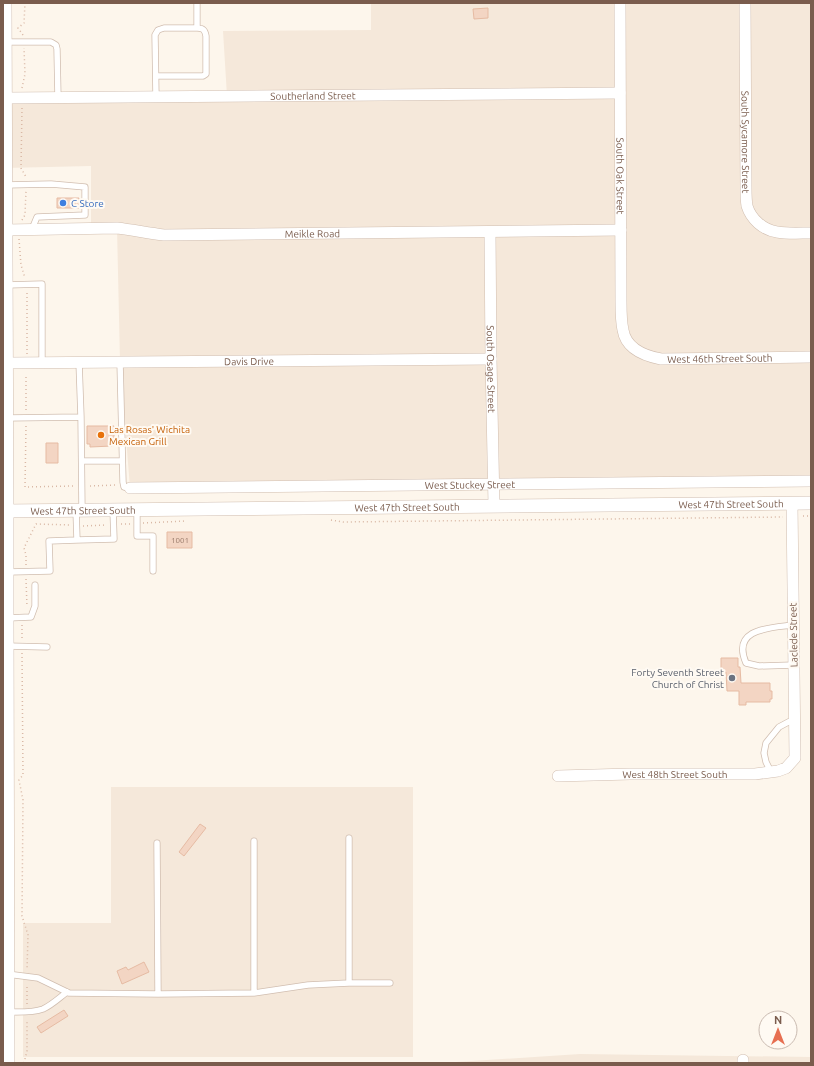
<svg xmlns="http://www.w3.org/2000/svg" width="814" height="1066" font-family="Ubuntu,sans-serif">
<rect width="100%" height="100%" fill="#fdf6ec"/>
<path fill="#f5e8da" d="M371,3H811V481L130,488L120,361L117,228L91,229V166L5,168V98L227,96L223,31L371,30Z
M111,787H413V1057H23V923H111Z
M580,1054L811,1057V1063H440Z"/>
<path fill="#f3d5c3" stroke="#e6bba3" d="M488,8V18L474,19L473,9Z
M57,198H79V208H57Z
M87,426H114V444H112V446L90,447V444H87Z
M46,443H58V463H46Z
M167,532H192V548H167Z
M721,658H738V667H740L741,683H770V691H772V699H770V702H746V705H739V691H727L726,672H721Z
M200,824L206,828L184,856L179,852Z
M144,962L149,972L122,984L117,971L126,967L128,970Z
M64,1010L68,1016L41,1033L37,1027Z"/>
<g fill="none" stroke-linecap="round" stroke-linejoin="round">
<g stroke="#d1beb0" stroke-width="7">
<path id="service" d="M197,3V28
M5,42H51L56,45L57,49L58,98
M156,76H203L206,74V36C205,30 203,28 197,28H164L158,30L155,35L156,97
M5,185L51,184L85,187V215L37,217L32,229
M6,285L42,284V362
M79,362L81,417
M120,362L123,482L124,487L130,488
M7,418L81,417L82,510
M82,461H122
M76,510L77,540L114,539L113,510
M137,510V536H153V571
M8,572L50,571L49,541L77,540
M7,618L31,617L35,606V585
M793,625C770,628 731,628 746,663L759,666L794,665
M7,646L47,647
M771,772L766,762L764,753L766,743L779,727L794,719
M157,843L158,994
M7,974L38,978L69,993L158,994L254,993L308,985L349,983H390
M349,983V838
M254,993V841
M7,1012C19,1012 32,1013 43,1009C52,1005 59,998 67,992"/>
</g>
<g stroke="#d1beb0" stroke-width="12">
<g id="minor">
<path id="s1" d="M620,3L621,302C621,311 621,321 623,330C626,349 645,356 661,359L811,357"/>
<path id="s2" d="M745,3L746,187C746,194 746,200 747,206C751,219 763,230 777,232C787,234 800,233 811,233"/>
<path id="s3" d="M5,98L620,93"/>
<path id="s4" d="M5,230L117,228C133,230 148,233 164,235L621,230"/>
<path id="s5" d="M490,232L491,359L494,506"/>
<path id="s6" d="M7,363L491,359"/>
<path id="s7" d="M130,488L811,481"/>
<path id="s8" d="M558,776L630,774H755L778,771L786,768L795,758L792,503"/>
<path d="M743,1060V1063"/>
</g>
</g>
<g stroke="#d1beb0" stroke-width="14">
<g id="tertiary">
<path d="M5,3L7,511V618L8,1063"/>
<path id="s9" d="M3,511L811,503"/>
</g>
</g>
<path stroke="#d9b8a5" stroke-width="1.5" stroke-dasharray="1 3" stroke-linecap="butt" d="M23,35L18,28L24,23L25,3
M22,88L25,74L24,48
M22,108L21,168L26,177
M22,220L25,215L26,191
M19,239L21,265L25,278
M27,354V292
M26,410V374
M26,426L25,487L74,486
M90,486L116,485
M803,516H811
M331,520L343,522L783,517
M143,523L186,521
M121,524H130
M83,526L106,525
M26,565V555L24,548L36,524L70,525
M26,579L27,607
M22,625V639
M22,653L23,775L19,780L23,800L22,916L28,935L27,970
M27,1004V984
M24,1063L27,1051V1020"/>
<use href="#service" stroke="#fff" stroke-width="5.5"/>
<use href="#minor" stroke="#fff" stroke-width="11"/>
<use href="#tertiary" stroke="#fff" stroke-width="13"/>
</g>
<circle fill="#3f7fe0" stroke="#fffaf3" stroke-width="1.5" cx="63" cy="203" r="4"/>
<circle fill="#e8710a" stroke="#fffaf3" stroke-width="1.5" cx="101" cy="435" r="4"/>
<circle fill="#6b7280" stroke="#fffaf3" stroke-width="1.5" cx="732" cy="678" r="4"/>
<g text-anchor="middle" stroke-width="4" stroke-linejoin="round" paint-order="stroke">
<g font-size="8" fill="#987a6a">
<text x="180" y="543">1001</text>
</g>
<g font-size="10" fill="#7a5c4d" stroke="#fffaf3">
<text dy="4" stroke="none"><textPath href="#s3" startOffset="308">Southerland Street</textPath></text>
<text dy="4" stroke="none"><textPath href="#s2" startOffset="139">South Sycamore Street</textPath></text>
<text dy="4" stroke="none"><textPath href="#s1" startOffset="173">South Oak Street</textPath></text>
<text dy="4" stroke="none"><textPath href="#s4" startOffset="308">Meikle Road</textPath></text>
<text dy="4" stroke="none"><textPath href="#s1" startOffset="437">West 46th Street South</textPath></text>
<text dy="4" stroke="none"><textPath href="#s6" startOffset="242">Davis Drive</textPath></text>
<text dy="4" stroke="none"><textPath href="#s5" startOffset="137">South Osage Street</textPath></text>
<text dy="4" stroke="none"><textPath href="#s7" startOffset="340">West Stuckey Street</textPath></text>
<text dy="4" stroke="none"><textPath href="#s9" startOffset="728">West 47th Street South</textPath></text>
<text dy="4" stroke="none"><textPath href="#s9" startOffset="404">West 47th Street South</textPath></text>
<text dy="4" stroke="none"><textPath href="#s9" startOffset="80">West 47th Street South</textPath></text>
<text transform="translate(793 635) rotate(-91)" y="4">Laclede Street</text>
<text dy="4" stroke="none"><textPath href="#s8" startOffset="117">West 48th Street South</textPath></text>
</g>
<g font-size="10" fill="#366cbe" stroke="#fffaf3" text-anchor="start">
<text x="71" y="207">C Store</text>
</g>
<g font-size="10" fill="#c56008" stroke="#fffaf3" text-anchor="start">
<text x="109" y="433">Las Rosas' Wichita<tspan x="109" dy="12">Mexican Grill</tspan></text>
</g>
<g font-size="10" fill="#5b616d" stroke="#fffaf3" text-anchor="end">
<text x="724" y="676">Forty Seventh Street<tspan x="724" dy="12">Church of Christ</tspan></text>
</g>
</g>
<rect width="814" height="1066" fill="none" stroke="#7a5c4d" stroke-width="8"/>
<g transform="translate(778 1030)"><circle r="19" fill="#fffaf3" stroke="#cabbb1"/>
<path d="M0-3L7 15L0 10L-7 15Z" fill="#e76f51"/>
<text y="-6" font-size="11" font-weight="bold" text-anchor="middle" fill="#7a5c4d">N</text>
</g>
</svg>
